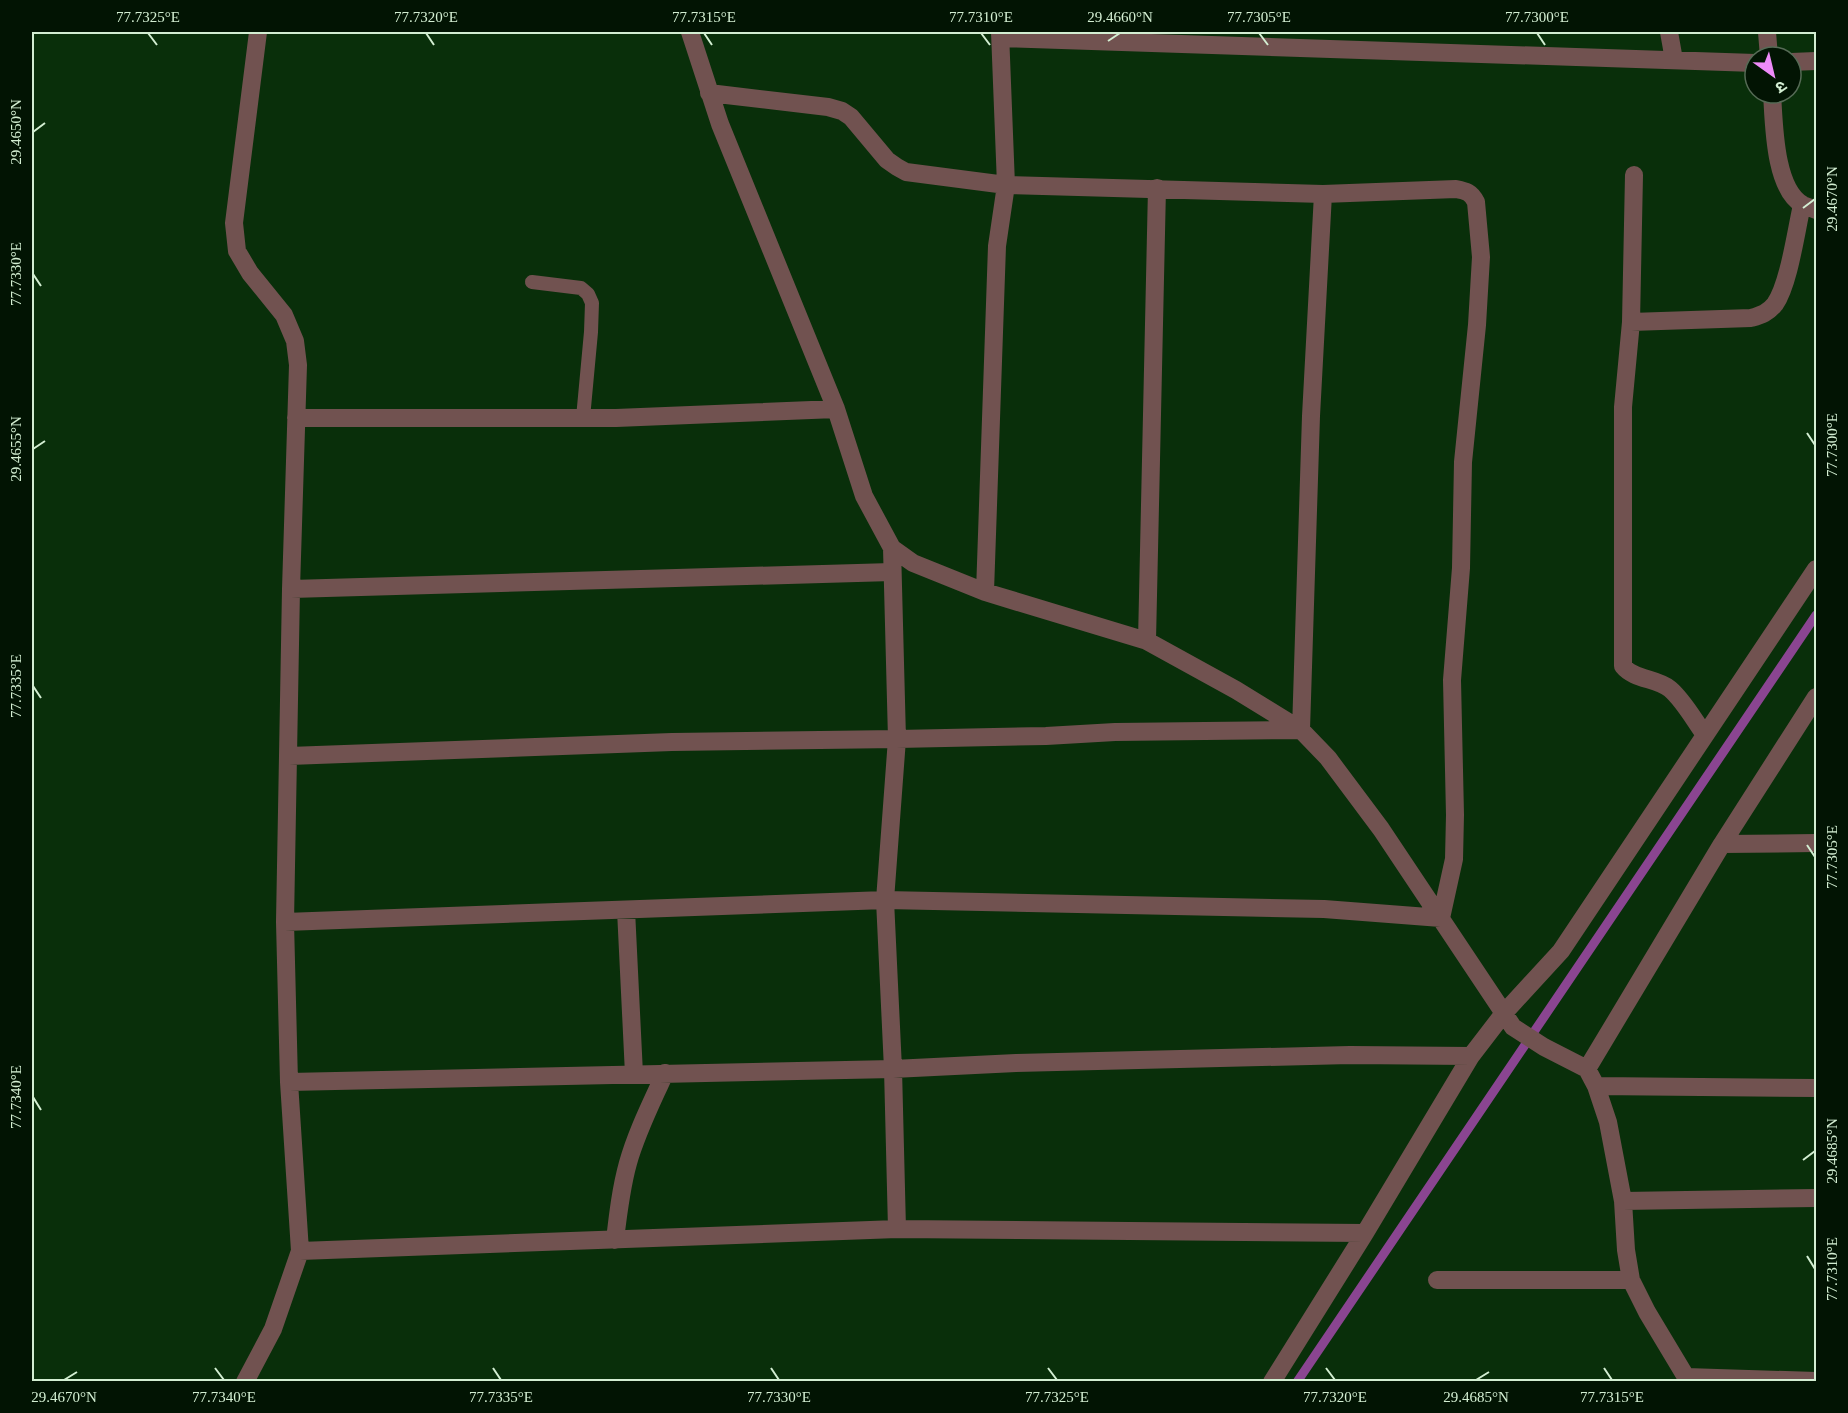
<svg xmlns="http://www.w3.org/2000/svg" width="1848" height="1413" font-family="'Times New Roman','Noto Sans Devanagari',serif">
<rect width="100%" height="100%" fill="#092f0a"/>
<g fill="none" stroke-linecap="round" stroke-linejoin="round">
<path stroke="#8a4591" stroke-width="9" d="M1297,1382L1816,615"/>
<path stroke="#715250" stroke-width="14" d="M532,282L581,288L588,294L592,303L591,332L583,418"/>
<path stroke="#715250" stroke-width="18" d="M690,32L720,124L836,409L864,496L892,548L913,563L985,592L1147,641L1236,690L1301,730L1328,758L1381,829L1513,1027L1544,1047L1587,1069L1596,1086L1608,1122L1623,1201L1626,1250L1631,1280L1647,1312L1689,1382
M1669,32L1674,60
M1767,32L1769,57
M1001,38L1755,63
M1791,62L1816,61
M1772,93C1774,123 1774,189 1803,205C1807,207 1812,208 1816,210
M1634,175L1631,322L1623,407V666C1634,680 1657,678 1670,689C1684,701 1694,720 1705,735
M1631,322L1751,318C1761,315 1768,313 1775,304C1789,284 1796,231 1802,205
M296,418H616L836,409
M892,548L897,739L885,900L893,1069L897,1229
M291,589L892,572
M985,592L997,246L1006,185L1000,32
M1147,641L1157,188
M289,756L672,742L897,739L1046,736L1115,732L1301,730L1311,416L1323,194
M1722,844L1816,843
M626,910L634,1074
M285,922L885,900L1324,909L1441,918L1454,859L1455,815L1452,680L1461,568L1463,462L1477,325L1481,257L1476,202C1471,192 1466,191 1456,189L1323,194L1006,185L906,172L897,167L887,160L851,117L842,111L828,107L709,93
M1587,1069L1722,844L1816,697
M289,1082L893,1069L1016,1063L1350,1055L1471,1056
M1596,1086L1816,1088
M1623,1201L1816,1198
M615,1240C618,1214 621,1188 628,1163C637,1131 652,1102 665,1073
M300,1251L897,1229L1365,1233
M1437,1280H1631
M1686,1377L1816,1381
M245,1382L273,1329L300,1251L289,1082L285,922L291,589L298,365L295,341L284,315L250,273L237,251L234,223L258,32
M1272,1382L1365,1233L1471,1056L1504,1013L1561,951L1816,569"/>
</g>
<path fill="none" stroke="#d3eed2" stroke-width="2" d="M148,33L157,45M426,33L434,45M704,33L712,45M981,33L990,45M1259,33L1268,45M1537,33L1545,45M1108,41L1120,33M33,132L45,123M1803,208L1815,199M33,274L41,286M1807,433L1815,445M33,449L45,441M33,686L41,698M1807,845L1815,857M33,1097L41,1110M1803,1160L1815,1151M1807,1256L1815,1269M215,1368L224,1380M493,1368L501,1380M771,1368L779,1380M1048,1368L1057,1380M1326,1368L1335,1380M1604,1368L1612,1380M64,1380L77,1372M1476,1380L1489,1372"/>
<rect width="1848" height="1413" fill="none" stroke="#021403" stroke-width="66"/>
<g transform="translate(1773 75) rotate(146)"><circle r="28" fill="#021403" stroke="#566b56" stroke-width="1.5"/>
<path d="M0-4.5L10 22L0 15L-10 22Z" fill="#ee8bf8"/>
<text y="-9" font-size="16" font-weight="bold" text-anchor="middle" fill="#d3eed2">उ</text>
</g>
<rect x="33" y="33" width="1782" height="1347" fill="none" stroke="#d3eed2" stroke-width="2"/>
<g font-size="15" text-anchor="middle" fill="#d3eed2">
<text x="148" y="22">77.7325°E</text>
<text x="426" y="22">77.7320°E</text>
<text x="704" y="22">77.7315°E</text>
<text x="981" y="22">77.7310°E</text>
<text x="1120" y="22">29.4660°N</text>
<text x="1259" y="22">77.7305°E</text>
<text x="1537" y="22">77.7300°E</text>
<text transform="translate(16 132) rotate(-90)" y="5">29.4650°N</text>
<text transform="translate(1832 199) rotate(-90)" y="5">29.4670°N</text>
<text transform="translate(16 274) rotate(-90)" y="5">77.7330°E</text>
<text transform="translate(1832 445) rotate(-90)" y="5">77.7300°E</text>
<text transform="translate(16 449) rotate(-90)" y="5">29.4655°N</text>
<text transform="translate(16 686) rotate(-90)" y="5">77.7335°E</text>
<text transform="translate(1832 857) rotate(-90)" y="5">77.7305°E</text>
<text transform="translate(16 1097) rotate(-90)" y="5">77.7340°E</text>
<text transform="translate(1832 1151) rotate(-90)" y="5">29.4685°N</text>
<text transform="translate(1832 1269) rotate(-90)" y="5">77.7310°E</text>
<text x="64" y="1402">29.4670°N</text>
<text x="224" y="1402">77.7340°E</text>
<text x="501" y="1402">77.7335°E</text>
<text x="779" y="1402">77.7330°E</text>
<text x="1057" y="1402">77.7325°E</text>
<text x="1335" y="1402">77.7320°E</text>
<text x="1476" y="1402">29.4685°N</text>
<text x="1612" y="1402">77.7315°E</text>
</g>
</svg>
